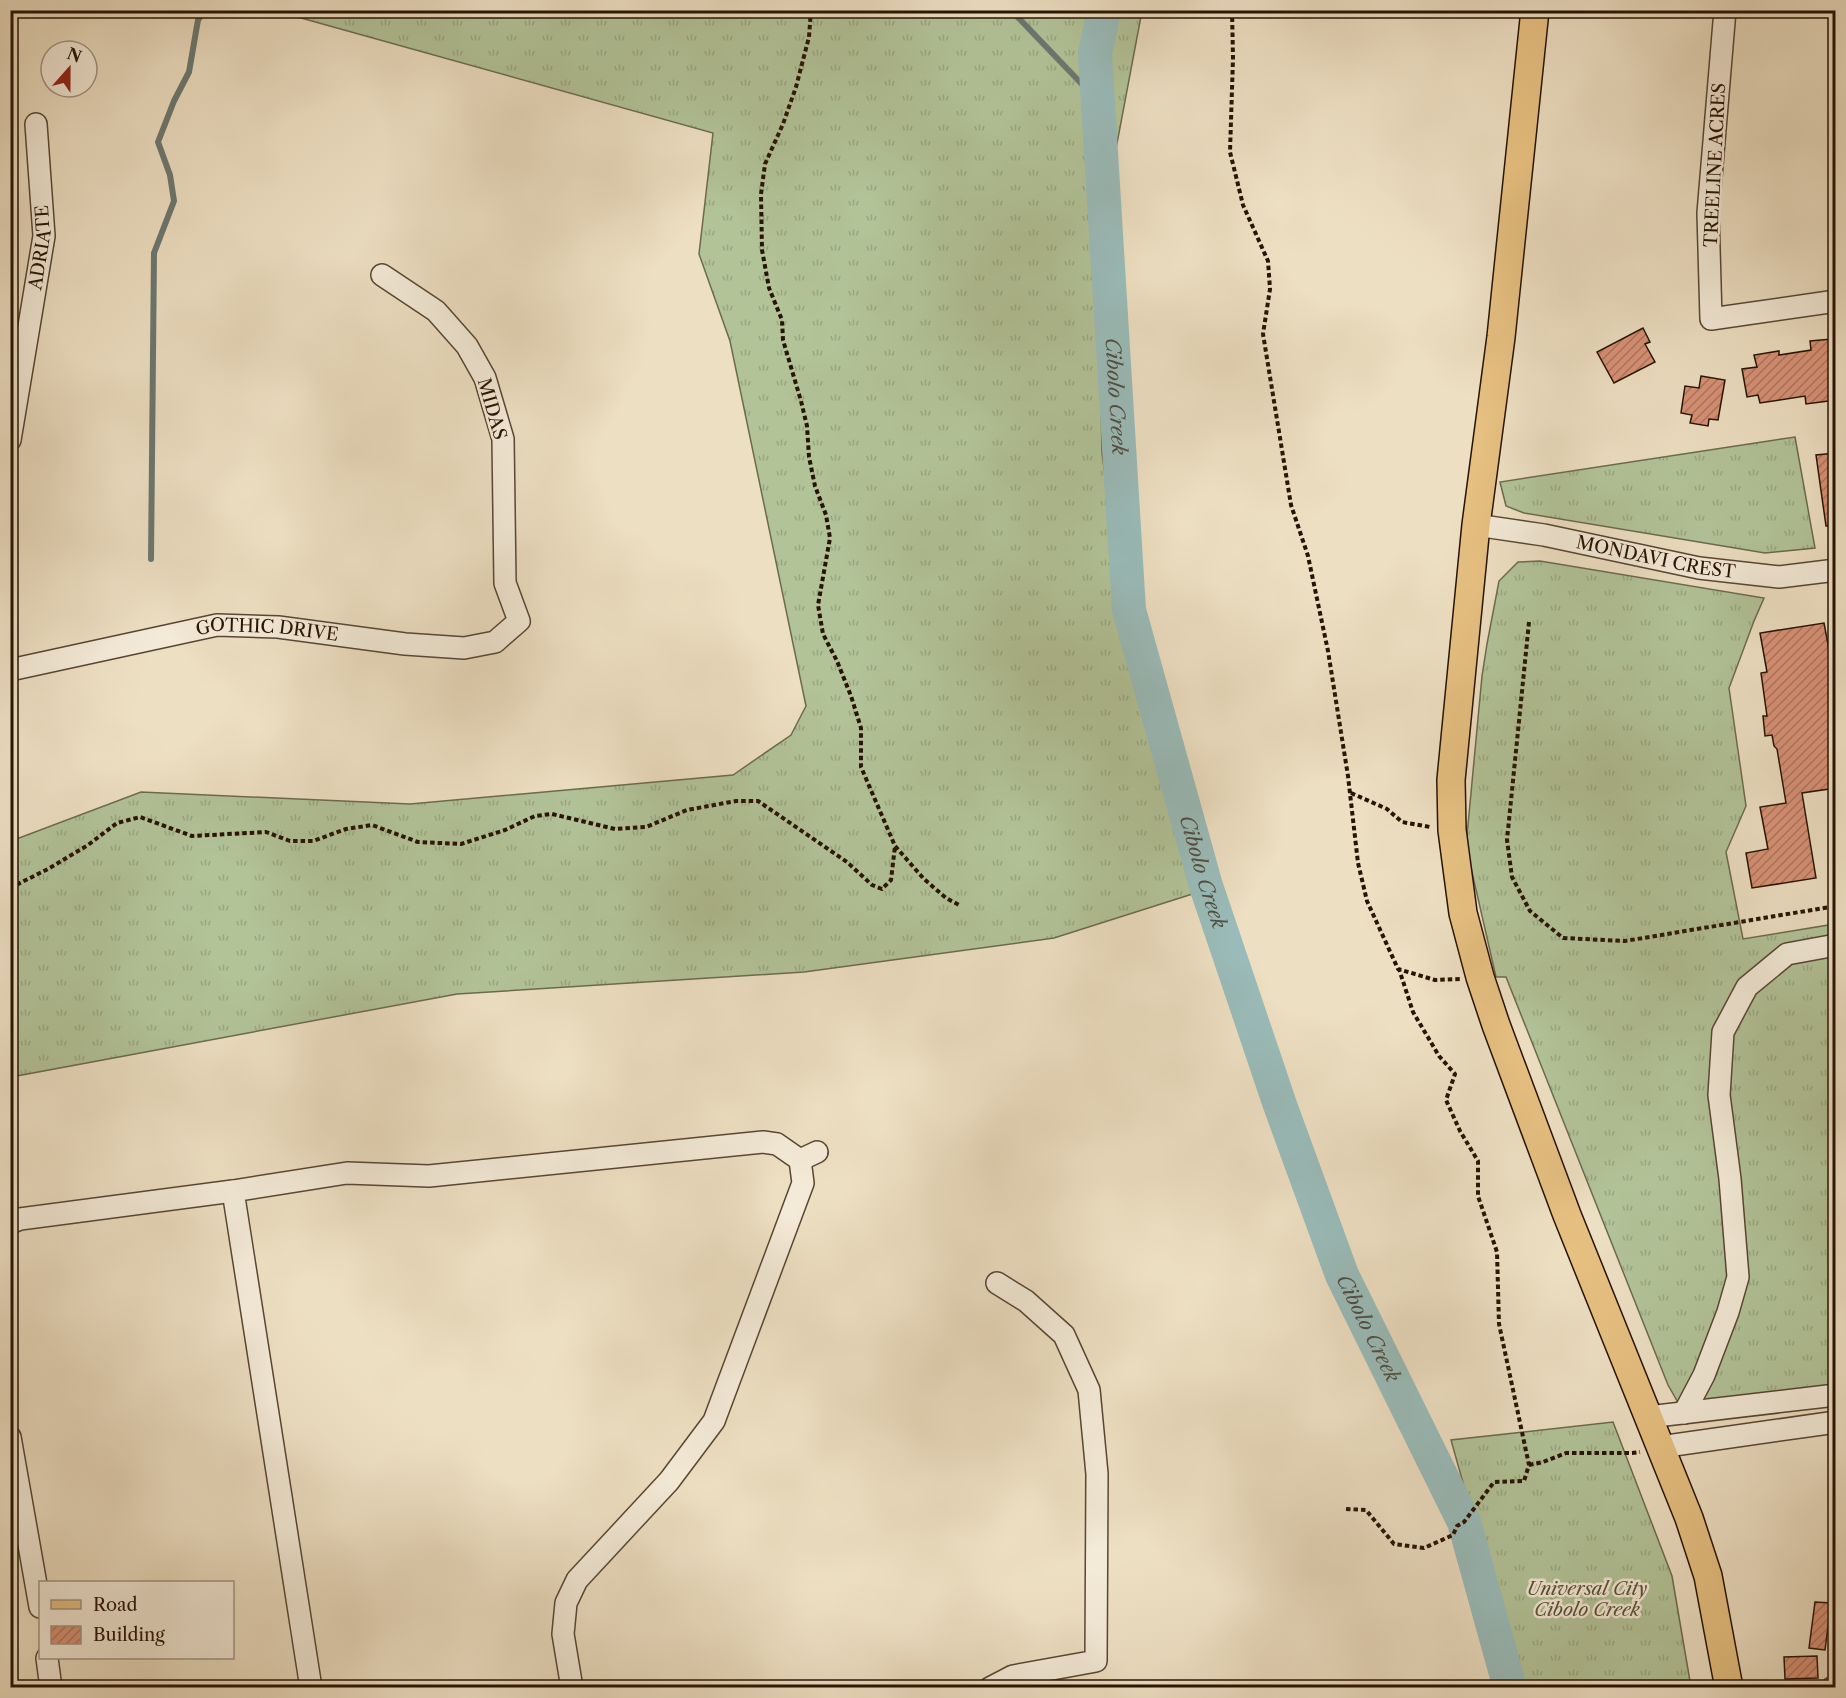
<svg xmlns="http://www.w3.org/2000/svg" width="1846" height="1698" font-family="'Libre Caslon Text',serif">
<defs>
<pattern id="grass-tufts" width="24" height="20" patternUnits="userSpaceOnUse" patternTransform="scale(1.5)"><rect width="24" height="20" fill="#b2c398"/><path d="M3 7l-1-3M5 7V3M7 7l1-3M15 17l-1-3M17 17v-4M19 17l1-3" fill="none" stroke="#99a781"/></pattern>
<pattern id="building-hatch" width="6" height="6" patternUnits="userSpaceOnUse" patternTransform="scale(1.5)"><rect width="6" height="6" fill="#d89276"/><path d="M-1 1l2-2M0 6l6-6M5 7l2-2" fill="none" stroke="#af765f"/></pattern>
</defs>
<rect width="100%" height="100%" fill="#eddfc2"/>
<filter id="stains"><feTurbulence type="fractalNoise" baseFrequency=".00333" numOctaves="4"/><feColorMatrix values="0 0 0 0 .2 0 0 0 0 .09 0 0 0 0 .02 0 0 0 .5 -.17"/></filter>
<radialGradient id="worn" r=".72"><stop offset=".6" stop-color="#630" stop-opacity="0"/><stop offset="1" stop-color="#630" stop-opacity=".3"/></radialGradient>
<path fill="url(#grass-tufts)" stroke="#6c6b4e" stroke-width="1.5" d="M276,11H1142L1098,244L1102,453L1126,636L1175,823L1205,890L1054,938L804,972L457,994L11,1077V841L141,792L410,804L733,775L791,735L806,706L730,341L699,254L713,133Z
M1795,437L1815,548L1765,553L1524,513L1506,506L1500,482Z
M1540,561L1764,598L1754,621L1729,688L1746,806L1726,852L1743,939L1835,924V1395L1684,1413L1668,1385L1506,977H1496L1466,846L1482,676L1487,644L1499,581L1518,562Z
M1613,1422L1672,1576L1691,1687H1507L1501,1618L1451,1440Z"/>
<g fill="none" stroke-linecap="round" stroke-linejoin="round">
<path stroke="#6c7871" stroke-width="6" d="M1011,10L1100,103
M151,559L154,253L174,201L170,175L158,142L174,101L189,72L198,20L205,10"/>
<path stroke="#9abcba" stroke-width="34" id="s1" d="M1104,10L1095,54L1129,610L1206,886L1280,1105L1342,1275L1464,1522L1510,1688"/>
</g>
<path fill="url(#building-hatch)" stroke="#271304" stroke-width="1.5" d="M1643,328L1650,342L1645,344L1655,362L1614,383L1597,352Z
M1832,339L1836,361V400L1806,404L1805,396L1760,403L1758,395L1747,397L1742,369L1757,367L1754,355L1779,351V355L1811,350L1810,341Z
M1701,376L1725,380L1718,420L1709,419L1708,426L1690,423L1692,415L1681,413L1685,386L1699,388Z
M1836,453V526H1826L1816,455Z
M1824,623L1836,687V788L1802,793L1816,878L1752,888L1746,853L1768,849L1760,807L1786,803L1777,749L1774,746L1772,735L1765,736L1763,716H1767L1761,673L1767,672L1760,633Z
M1815,1602L1831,1603L1825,1650L1809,1648Z
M1817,1656L1818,1678L1785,1679L1784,1657Z"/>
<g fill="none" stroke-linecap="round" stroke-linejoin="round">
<g stroke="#584634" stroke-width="24">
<g id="minor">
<path d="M1725,10L1708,213L1711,319L1836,301"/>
<path id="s2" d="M10,440L44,236L36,124"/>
<path id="s3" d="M1476,525L1544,535L1699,568L1779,577L1836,570"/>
<path id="s4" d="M10,670L217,625L278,627L405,644L464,648L495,642L519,621L505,583L503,439L485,378L467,346L436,311L382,275"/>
<path d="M800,1160L817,1152"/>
<path d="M233,1191L311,1688"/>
<path d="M10,1223L20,1219L233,1191L347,1173L429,1176L763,1142L777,1144L800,1160L803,1183L714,1421L669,1481L577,1580L566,1603L563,1634L572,1688"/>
<path d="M1684,1413L1704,1375L1728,1312L1738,1277L1730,1179L1719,1095L1723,1032L1747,987L1787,954L1836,945"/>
<path d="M1648,1417L1836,1395"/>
<path d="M10,1437L40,1607"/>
<path d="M1660,1447L1836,1422"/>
<path d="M47,1658L51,1688"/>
<path d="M990,1688L1013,1676L1096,1661L1097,1474L1089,1390L1064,1335L1026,1301L997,1283"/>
<path d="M1832,1688L1836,1687"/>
</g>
</g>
<g stroke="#271304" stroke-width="30">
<path id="major" d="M1535,10L1501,337L1476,525L1451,780L1452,830L1463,913L1480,977L1496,1025L1567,1215L1689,1518L1708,1576L1729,1688"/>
</g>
<path stroke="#271304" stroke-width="4" stroke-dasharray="4.5 3" stroke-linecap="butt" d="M811,10L809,37L796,87L783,124L765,164L761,194L762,250L769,288L782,320L783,340L801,401L807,426L809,457L815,486L826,515L830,538L818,605L823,634L837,661L851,696L861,728V767L895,846L924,879L946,898L961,906
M1232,10L1233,58L1230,152L1243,205L1268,261L1270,289L1263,334L1291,505L1308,556L1328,651L1348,776L1358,863L1367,901L1398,969L1435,980L1460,979
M1529,622L1507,840L1512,877L1530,911L1563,938L1625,941L1836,906
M1351,793L1387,809L1402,822L1430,827
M10,888L48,869L88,845L117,823L140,817L192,836L266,832L290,841H313L346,829L372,825L418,842L461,844L505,830L535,816L552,814L615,829L646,827L687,810L736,801H758L847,862L872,885L882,889L891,880L895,846
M1529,1465L1543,1462L1566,1453H1632L1640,1452
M1346,1509L1366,1510L1394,1544L1424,1548L1453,1535L1457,1526L1464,1522L1494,1482L1524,1481L1529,1465L1499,1324L1497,1252L1478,1196V1161L1460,1131L1446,1100L1455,1074L1439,1056L1413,1012L1399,969"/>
<use href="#minor" stroke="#f3ead7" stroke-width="21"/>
<use href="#major" stroke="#e6c081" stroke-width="27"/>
</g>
<g text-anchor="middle" stroke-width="5" stroke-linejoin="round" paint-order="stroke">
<g font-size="18" fill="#271304" stroke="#f3ead7">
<text transform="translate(1715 165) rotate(-87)" y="6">TREELINE ACRES</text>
<text dy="6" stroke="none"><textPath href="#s2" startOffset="195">ADRIATE</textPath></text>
<text transform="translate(492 409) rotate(74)" y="6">MIDAS</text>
<text dy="6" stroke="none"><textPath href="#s3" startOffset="183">MONDAVI CREST</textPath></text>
<text dy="6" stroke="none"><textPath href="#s4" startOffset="262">GOTHIC DRIVE</textPath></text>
</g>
<g font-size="18" font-style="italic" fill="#585138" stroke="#f3ead7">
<text x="1587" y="1595">Universal City<tspan x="1587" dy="21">Cibolo Creek</tspan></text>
</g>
<g font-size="20" font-style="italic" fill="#4f4e44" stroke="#f3ead7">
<text dy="7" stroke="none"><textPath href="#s1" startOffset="388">Cibolo Creek</textPath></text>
<text dy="7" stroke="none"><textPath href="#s1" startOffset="874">Cibolo Creek</textPath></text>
<text dy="7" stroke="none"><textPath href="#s1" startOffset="1360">Cibolo Creek</textPath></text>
</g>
</g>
<rect width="1846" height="1698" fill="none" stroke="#eddfc2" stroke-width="36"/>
<rect x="12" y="12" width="1822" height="1674" fill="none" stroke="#271304" stroke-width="3"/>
<rect x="18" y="18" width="1810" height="1662" fill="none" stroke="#271304" stroke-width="1.5"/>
<rect x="39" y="1581" width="195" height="78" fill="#f3ead7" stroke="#a19483" stroke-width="1.5"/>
<rect x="51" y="1600" width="30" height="9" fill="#e6c081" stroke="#a19483" stroke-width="1.5"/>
<text x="93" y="1611" font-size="18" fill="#271304">Road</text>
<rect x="51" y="1626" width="30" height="18" fill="url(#building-hatch)" stroke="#a19483" stroke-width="1.5"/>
<text x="93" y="1641" font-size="18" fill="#271304">Building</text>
<g transform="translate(69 69) rotate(21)"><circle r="28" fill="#f3ead7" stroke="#a19483" stroke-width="1.5"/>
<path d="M0-4.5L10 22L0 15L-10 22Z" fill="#8f2418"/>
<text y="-9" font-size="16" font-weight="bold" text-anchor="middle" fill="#271304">N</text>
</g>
<rect width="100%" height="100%" filter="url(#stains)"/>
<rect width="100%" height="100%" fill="url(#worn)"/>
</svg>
